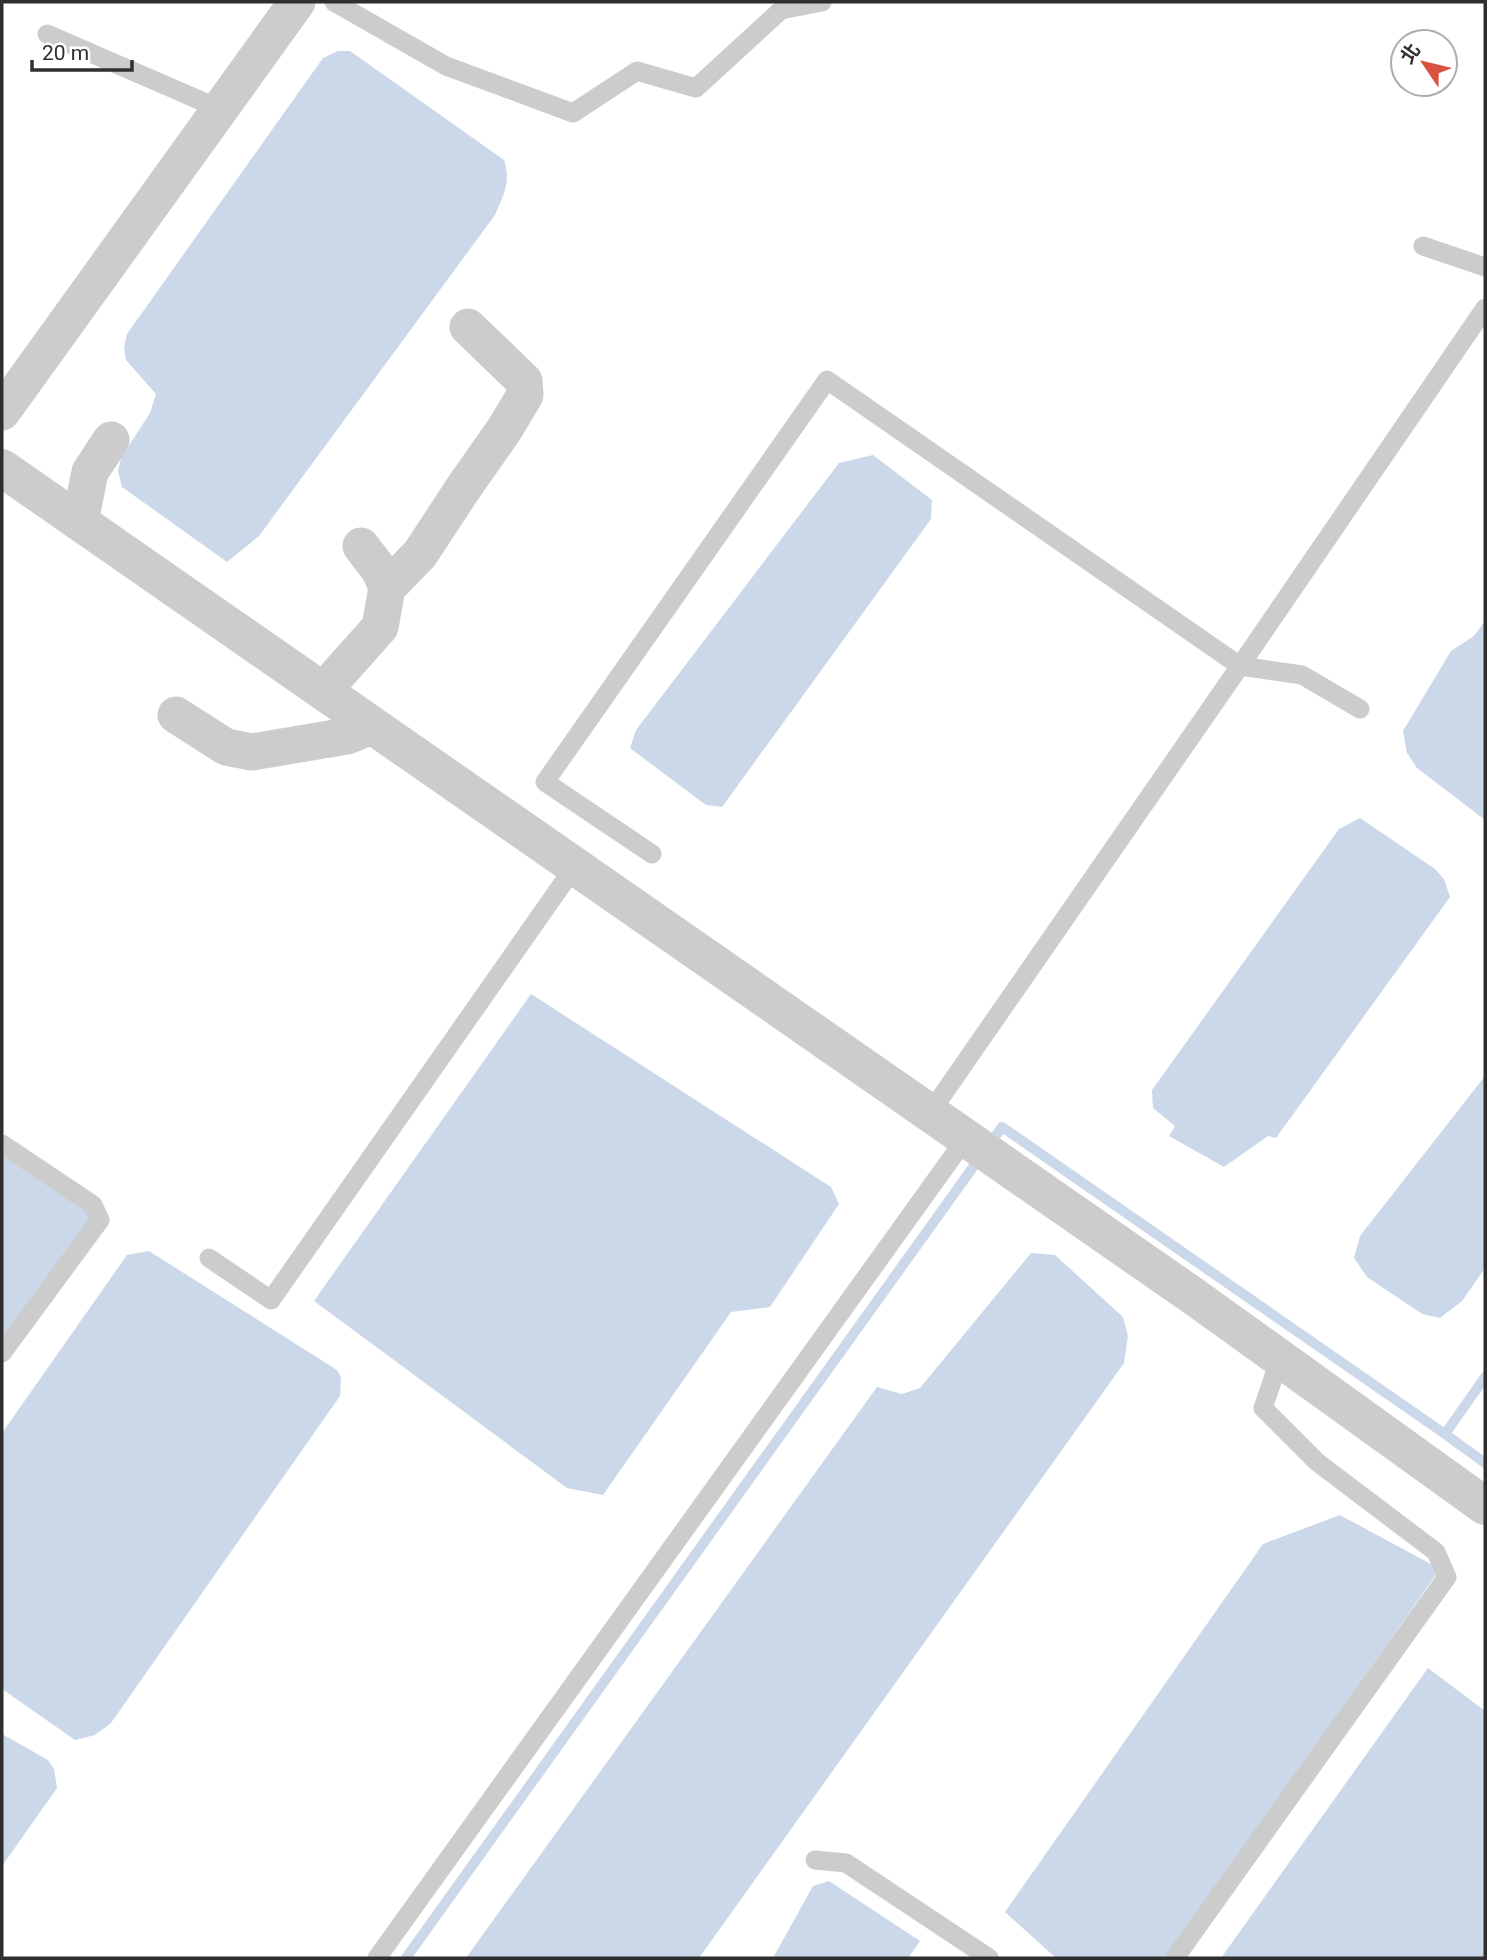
<svg xmlns="http://www.w3.org/2000/svg" width="1487" height="1960" font-family="Roboto,'Noto Sans TC',sans-serif">
<rect width="100%" height="100%" fill="#fff"/>
<path fill="#cbd8e9" d="M338,51H350L504,160C511,182 504,194 495,215L259,536L227,562L122,487L118,471L121,458L150,413L156,394L126,360L124,347L127,334L323,58Z
M873,455L932,500L931,519L722,807L706,805L630,748L636,730L839,463Z
M1485,621V820L1417,768L1407,753L1403,731L1451,651L1474,636Z
M1360,818L1435,869L1444,879L1450,897L1276,1138L1268,1136L1224,1167L1169,1136L1175,1126L1153,1108L1152,1090L1339,829Z
M531,994L831,1187L839,1204L770,1307L731,1312L603,1495L567,1488L314,1301Z
M1485,1076V1268L1462,1301L1440,1318L1422,1314L1367,1277L1354,1258L1360,1236Z
M2,1136L102,1215L2,1349Z
M149,1251L337,1370L341,1378L340,1396L111,1723L95,1735L75,1740L2,1689V1433L127,1255Z
M1031,1253L1055,1255L1123,1317L1128,1336L1124,1363L699,1958H466L877,1387L902,1394L920,1388Z
M1340,1515L1440,1569L1167,1958H1056L1005,1912L1263,1544Z
M1428,1668L1485,1711V1958H1221Z
M2,1734L48,1760L54,1769L57,1788L2,1866Z
M829,1881L920,1941L908,1958H773L813,1886Z"/>
<g fill="none" stroke-linecap="round" stroke-linejoin="round">
<path stroke="#cbd8e9" stroke-width="10" d="M990,1144L1002,1127L1445,1434L1485,1377
M1445,1434L1485,1463
M406,1958L981,1156"/>
<path stroke="#ccc" stroke-width="19" d="M334,2L446,66L573,113L637,71L696,88L781,10L822,2
M47,34L220,109
M1423,246L1485,267
M652,854L545,782L827,380L1240,666L1302,675L1360,709
M930,1113L1240,666L1485,308
M2,1144L93,1205L100,1220L2,1353
M209,1258L271,1300L575,866
M815,1860L846,1863L989,1958
M377,1958L966,1138
M1175,1958L1447,1577L1436,1552L1317,1462L1263,1408L1280,1358"/>
<path stroke="#ccc" stroke-width="37" d="M2,412L297,2
M80,522L90,472L111,440
M387,588L420,554L464,487L504,430L525,395L524,381L468,327
M323,691L380,627L387,588L380,571L361,546
M176,715L226,747L252,752L347,736L372,726"/>
<path stroke="#ccc" stroke-width="38" d="M2,468L1196,1298L1485,1506"/>
</g>
<rect width="1487" height="1960" fill="none" stroke="#2f2f2f" stroke-width="7"/>
<g transform="translate(1424 63) rotate(305)"><circle r="33" fill="#ffffff" stroke="#acacac" stroke-width="2"/>
<path d="M0-5L12 26L0 18L-12 26Z" fill="#d8523f"/>
<text y="-10" font-size="19" font-weight="bold" text-anchor="middle" fill="#2f2f2f">北</text>
</g>
<path d="M32 60v10h100v-10" fill="none" stroke="#2f2f2f" stroke-width="3.5"/>
<text x="42" y="60" font-size="21" fill="#2f2f2f" stroke="#ffffff" stroke-width="5" paint-order="stroke">20 m</text>
</svg>
